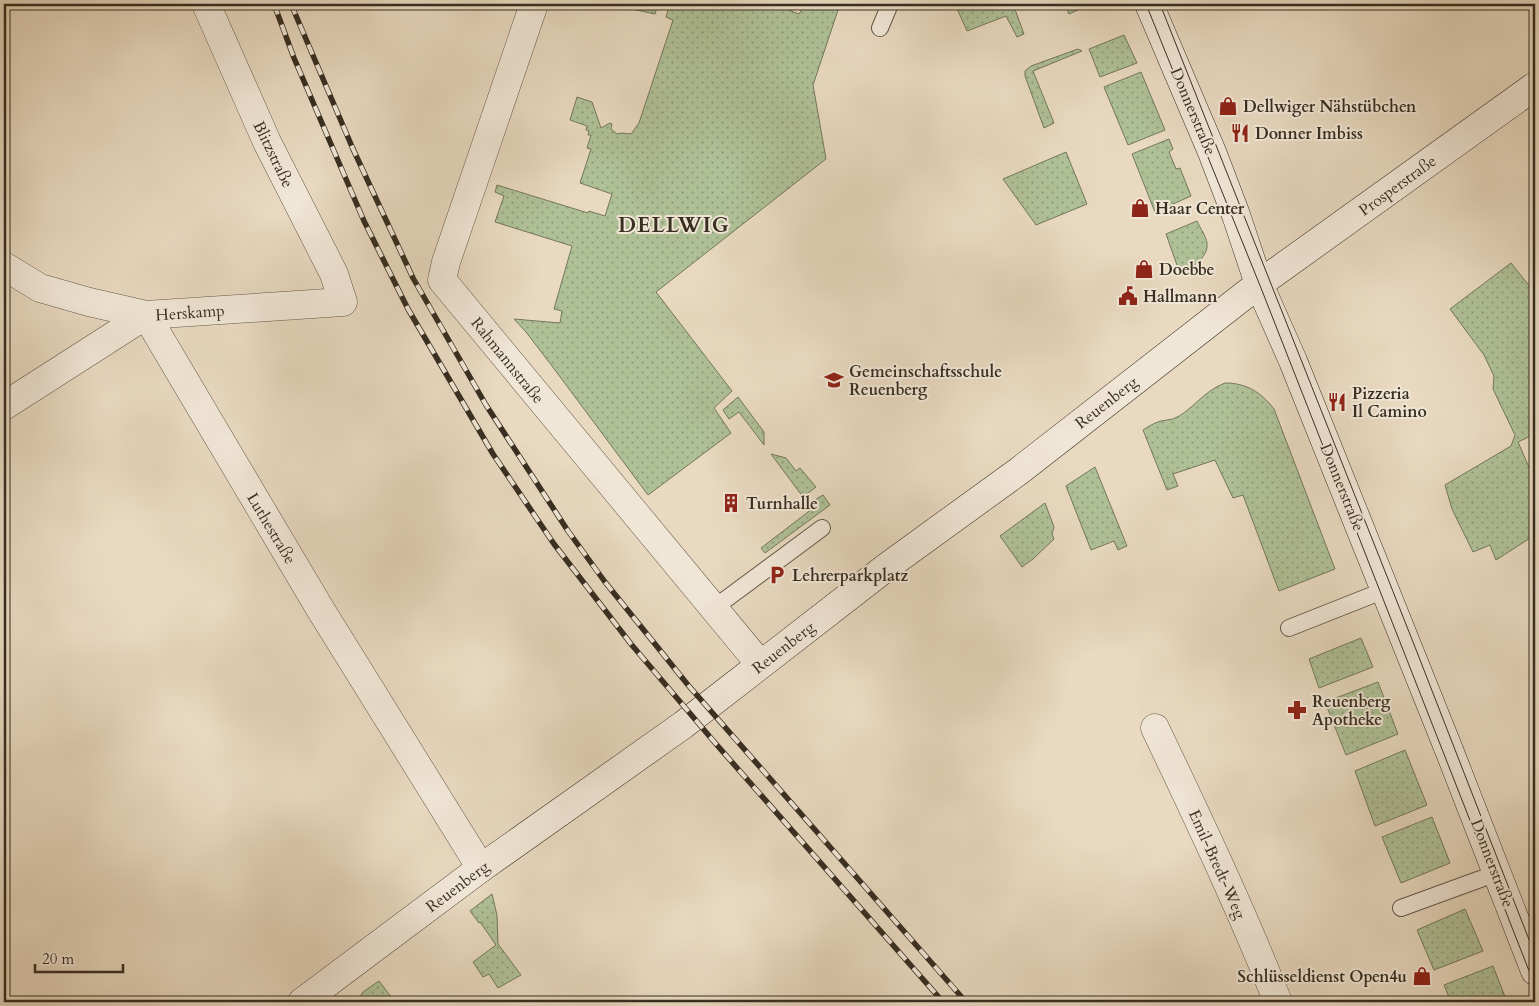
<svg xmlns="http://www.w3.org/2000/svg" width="1539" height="1006" font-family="Cardo,serif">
<defs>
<pattern id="grass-dots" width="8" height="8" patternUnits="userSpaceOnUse" patternTransform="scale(1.25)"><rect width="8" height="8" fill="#afc097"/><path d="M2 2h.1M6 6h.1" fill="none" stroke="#8f9c7b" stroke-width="1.8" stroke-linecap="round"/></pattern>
</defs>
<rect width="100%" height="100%" fill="#e8d9c0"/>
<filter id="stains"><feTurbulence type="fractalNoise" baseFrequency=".004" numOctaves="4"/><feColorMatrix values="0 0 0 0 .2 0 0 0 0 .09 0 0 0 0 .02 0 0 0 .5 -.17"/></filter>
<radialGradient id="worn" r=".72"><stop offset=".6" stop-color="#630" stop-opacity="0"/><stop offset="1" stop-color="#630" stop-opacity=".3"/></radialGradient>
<path fill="url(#grass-dots)" stroke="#73775c" d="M609,4H658L655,14Z
M670,4H776L775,5L799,14L805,4H831L839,7L813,85L826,159L656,292L732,391L714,408L731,433L648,495L552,366L526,332L514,319L560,323L562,311L554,309L572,246L495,222L504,196L495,192L497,185L588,213L589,211L605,216L612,194L580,183L591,149L587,148L591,135H588L589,131L586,130L587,126L570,120L577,97L592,102L601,128L610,123L612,124L611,129L617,134L621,133L631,134L639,123L673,20L666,17Z
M955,4H1013L1024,34L1017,37L1006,16L967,31Z
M1065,4H1091L1069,14Z
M1124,35L1137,63L1100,77L1089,49Z
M1078,49L1082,51L1033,71L1054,123L1044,128L1025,76V71L1031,66Z
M1141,72L1165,130L1128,145L1104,87Z
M1169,139L1173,149L1169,152L1176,169L1180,168L1191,196L1155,212L1132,154Z
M1066,152L1087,204L1036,225L1003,179Z
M1197,221C1200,228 1206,236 1207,243C1209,256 1193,268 1182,272L1178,268L1166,234Z
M1511,263L1535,293V434L1518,442L1535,481V535L1496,560L1490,545L1473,552L1452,509L1445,485L1511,446L1515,435L1493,389L1494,376L1484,355L1450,309Z
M1225,383C1246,383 1261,392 1274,409L1335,569L1279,591L1243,495L1233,498L1215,460L1173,474L1178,486L1167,490L1143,430C1149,426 1154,423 1161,421C1165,420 1169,420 1173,419C1191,412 1203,391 1225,383Z
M738,397L764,432V445L739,412L729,419L723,410Z
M771,454L786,458L796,471L800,468L816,487L803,497Z
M1095,467L1127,546L1118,550L1114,541L1091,550L1066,486Z
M823,495L830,505L765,553L761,548L812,509L808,504Z
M1045,503L1054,527L1052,534L1054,539L1033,559L1022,567L1000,536Z
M1361,638L1373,667L1319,688L1309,659Z
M1378,682L1398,734L1346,755L1325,702Z
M1405,750L1427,805L1375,826L1355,771Z
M1432,817L1450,863L1401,883L1382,837Z
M492,894L497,915L498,944L521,975L498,988L489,974L483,977L473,962L496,945L480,922L479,923L470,911Z
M1465,909L1483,951L1434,970L1417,930Z
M1493,966L1507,1002H1451L1444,985Z
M379,981L395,1002H365L362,1000L361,995L363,992Z"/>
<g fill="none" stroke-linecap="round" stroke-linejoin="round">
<g stroke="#635949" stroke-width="18">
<path id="lane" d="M880,28L890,4
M714,608L822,528
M1289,628L1385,590
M1401,908L1497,873"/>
</g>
<g stroke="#635949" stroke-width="29">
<path id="street" d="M534,4L446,262L442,280L760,664
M4,266L40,288L89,302L146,315L319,607L481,868
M4,406L146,315L343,302L334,274L267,142L206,4
M1155,728C1198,818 1241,909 1278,1002"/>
</g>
<g stroke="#372e21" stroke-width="29">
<path id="secondary" d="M1149,4L1212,152L1236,215L1259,284L1293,361L1449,750L1535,971
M302,1002L481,868L683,725L888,566L1019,471L1259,284L1535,86"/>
</g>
<use href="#lane" stroke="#f0e6d6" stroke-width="16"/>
<use href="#street" stroke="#f0e6d6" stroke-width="28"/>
<use href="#secondary" stroke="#f0e6d6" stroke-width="28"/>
<path stroke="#372e21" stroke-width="1" d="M1146,4L1261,288L1535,986
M1160,4L1415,647L1535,955"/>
<g stroke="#372e21" stroke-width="5.5">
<path id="rail" d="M274,4L294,58L364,221L408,309L493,454L554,544L631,644L716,744L943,1002
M291,4L353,149L413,278L486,405L568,531L605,582L688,685L966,1002"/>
</g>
<use href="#rail" stroke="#f0e6d6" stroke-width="4" stroke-dasharray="11" stroke-linecap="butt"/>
</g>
<defs>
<g id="shop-bare" transform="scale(1.5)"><path d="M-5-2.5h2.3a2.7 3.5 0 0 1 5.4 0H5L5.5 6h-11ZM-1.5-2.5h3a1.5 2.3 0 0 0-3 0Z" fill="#8f2418" stroke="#f0e6d6" stroke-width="2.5" paint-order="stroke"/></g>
<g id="restaurant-bare" transform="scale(1.5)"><path d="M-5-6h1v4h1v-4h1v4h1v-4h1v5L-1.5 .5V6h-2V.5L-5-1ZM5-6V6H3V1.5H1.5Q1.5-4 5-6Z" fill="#8f2418" stroke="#f0e6d6" stroke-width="2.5" paint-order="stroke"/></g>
<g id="civic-bare" transform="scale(1.5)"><path d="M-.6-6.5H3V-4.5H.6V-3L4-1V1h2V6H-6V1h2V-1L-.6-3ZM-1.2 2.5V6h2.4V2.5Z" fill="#8f2418" stroke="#f0e6d6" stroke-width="2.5" paint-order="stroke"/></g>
<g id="school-bare" transform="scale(1.5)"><path d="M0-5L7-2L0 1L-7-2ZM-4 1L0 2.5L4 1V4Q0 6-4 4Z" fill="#8f2418" stroke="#f0e6d6" stroke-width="2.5" paint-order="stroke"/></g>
<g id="building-bare" transform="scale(1.5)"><path d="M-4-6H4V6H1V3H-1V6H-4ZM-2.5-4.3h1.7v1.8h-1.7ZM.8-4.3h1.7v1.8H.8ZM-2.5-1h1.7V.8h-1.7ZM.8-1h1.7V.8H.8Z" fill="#8f2418" stroke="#f0e6d6" stroke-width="2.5" paint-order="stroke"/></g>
<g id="parking-bare" transform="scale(1.5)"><path d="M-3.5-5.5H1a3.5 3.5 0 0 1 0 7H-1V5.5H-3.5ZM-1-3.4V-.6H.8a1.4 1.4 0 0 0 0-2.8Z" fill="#8f2418" stroke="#f0e6d6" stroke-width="2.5" paint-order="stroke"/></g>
<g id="pharmacy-bare" transform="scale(1.5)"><path d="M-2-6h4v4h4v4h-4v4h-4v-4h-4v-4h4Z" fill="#8f2418" stroke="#f0e6d6" stroke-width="2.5" paint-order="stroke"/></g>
</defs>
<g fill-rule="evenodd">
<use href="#shop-bare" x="1228" y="106"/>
<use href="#restaurant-bare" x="1240" y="133"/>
<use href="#shop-bare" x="1140" y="208"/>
<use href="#shop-bare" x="1144" y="269"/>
<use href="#civic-bare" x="1128" y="296"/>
<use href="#school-bare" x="834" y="380"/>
<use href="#restaurant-bare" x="1337" y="402"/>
<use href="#building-bare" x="731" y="503"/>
<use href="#parking-bare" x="777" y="575"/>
<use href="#pharmacy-bare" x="1297" y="710"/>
<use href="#shop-bare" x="1422" y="976"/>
</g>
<g text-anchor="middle" stroke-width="4" stroke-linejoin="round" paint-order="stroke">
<g font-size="16" font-weight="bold" fill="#372e21" stroke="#f0e6d6" text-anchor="start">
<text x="1243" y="112">Dellwiger Nähstübchen</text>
<text x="1255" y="139">Donner Imbiss</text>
<text x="1155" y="214">Haar Center</text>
<text x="1159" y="275">Doebbe</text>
<text x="1143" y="302">Hallmann</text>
<text x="849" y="377">Gemeinschaftsschule<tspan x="849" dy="18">Reuenberg</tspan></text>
<text x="1352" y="399">Pizzeria<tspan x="1352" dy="18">Il Camino</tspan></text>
<text x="746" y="509">Turnhalle</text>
<text x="792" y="581">Lehrerparkplatz</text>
<text x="1312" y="707">Reuenberg<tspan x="1312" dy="18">Apotheke</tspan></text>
<text x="1407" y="982" text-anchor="end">Schlüsseldienst Open4u</text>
</g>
<g font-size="16" fill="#372e21" stroke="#f0e6d6">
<text transform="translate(1194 111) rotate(67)" y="6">Donnerstraße</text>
<text transform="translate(274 154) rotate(64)" y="6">Blitzstraße</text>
<text transform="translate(1397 185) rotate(-36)" y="6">Prosperstraße</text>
<text transform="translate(190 312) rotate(-4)" y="6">Herskamp</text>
<text transform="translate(508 360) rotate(51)" y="6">Rahmannstraße</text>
<text transform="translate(1106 402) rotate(-38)" y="6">Reuenberg</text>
<text transform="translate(1343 487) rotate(68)" y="6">Donnerstraße</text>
<text transform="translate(272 528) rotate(59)" y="6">Luthestraße</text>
<text transform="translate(783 647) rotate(-38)" y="6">Reuenberg</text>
<text transform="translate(1493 863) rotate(69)" y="6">Donnerstraße</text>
<text transform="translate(1218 864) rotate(66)" y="6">Emil-Bredt-Weg</text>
<text transform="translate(457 886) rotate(-37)" y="6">Reuenberg</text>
</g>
<g font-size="21" font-weight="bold" letter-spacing="1" fill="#372e21" stroke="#f0e6d6">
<text x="674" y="232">DELLWIG</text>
</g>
</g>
<rect width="1539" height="1006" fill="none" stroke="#e8d9c0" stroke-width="20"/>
<rect x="5" y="5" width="1529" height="996" fill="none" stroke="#372e21" stroke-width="2.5"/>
<rect x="10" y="10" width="1519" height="986" fill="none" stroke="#372e21"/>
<path d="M35 964v8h88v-8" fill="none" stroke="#372e21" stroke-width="2.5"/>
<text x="42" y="964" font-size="15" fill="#372e21" stroke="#f0e6d6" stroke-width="4" paint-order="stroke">20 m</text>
<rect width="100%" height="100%" filter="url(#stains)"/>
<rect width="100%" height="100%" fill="url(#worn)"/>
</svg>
